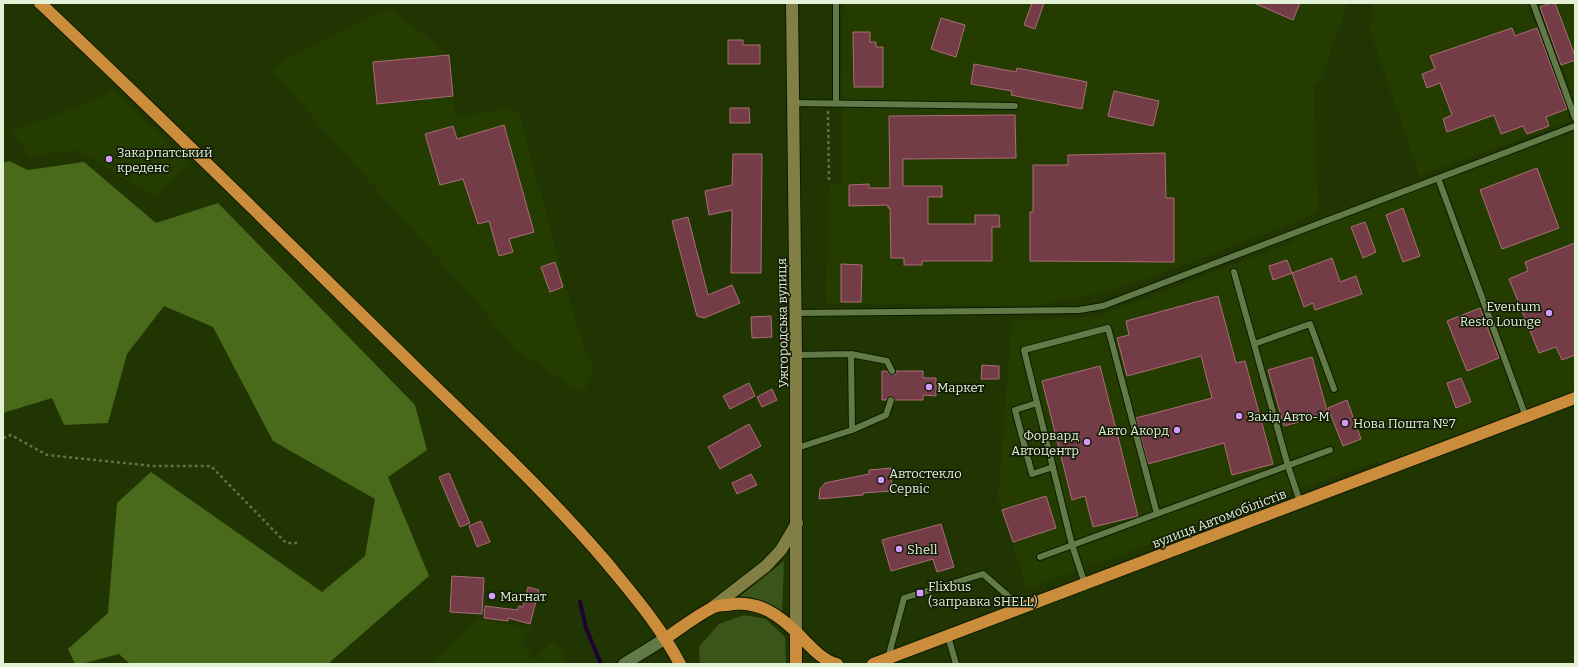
<svg xmlns="http://www.w3.org/2000/svg" width="1578" height="667" font-family="Bitter,serif">
<rect width="100%" height="100%" fill="#213502"/>
<path fill="#253c00" d="M843,3H1348L1319,83H1314L1318,213L1165,272L1106,292L1031,306L826,303L829,184L842,183Z
M1368,3H1527L1571,121L1419,176L1370,30L1373,6Z
M1538,3H1575V103Z
M389,8L449,55L455,117L507,109L519,113L570,302L587,356L595,368L583,393L512,347L486,313L272,71L298,52Z
M113,89L190,163L155,197L77,150L29,156L12,131L104,97Z
M1575,126V398L1381,472L1378,461L1027,589L998,498L1012,321L1098,316L1293,242L1292,234Z
M479,619L530,628L521,643L535,659L554,641L570,664H429Z"/>
<path fill="#3b5419" d="M784,561L782,615L764,602L740,596Z
M744,615L766,619L785,637L786,664H700L699,647L719,624Z"/>
<path fill="#496a1a" d="M9,161L28,170L84,162L156,223L218,203L415,405L427,450L388,477L429,576L330,662L331,664H130L119,654L81,664H75L68,649L108,613L117,503L151,472L322,592L365,556L375,499L273,441L213,327L164,306L127,354L108,423L64,425L52,398L3,413V163Z"/>
<g fill="none" stroke-linecap="round" stroke-linejoin="round">
<path stroke="#200232" stroke-width="4" d="M580,602L586,628L601,664"/>
</g>
<path fill="#733c46" stroke="#aa6e77" d="M1032,3H1044L1035,29L1024,25Z
M1254,3H1300L1293,20Z
M1551,3H1555L1575,56V60L1561,65L1540,7Z
M941,18L965,25L956,57L931,49Z
M1512,28L1515,36L1537,28L1567,109L1546,117L1549,126L1527,134L1523,126L1501,134L1494,115L1447,132L1443,119L1452,115L1440,83L1427,88L1422,74L1435,69L1430,56Z
M853,32H870V42H876V47H883V87H854Z
M728,40H743V45H760V64H728Z
M449,55L453,96L377,104L373,62Z
M974,64L1016,72L1017,68L1087,82L1082,109L1011,95L1012,91L971,84Z
M1114,91L1159,101L1153,126L1108,116Z
M730,108H749L750,123H730Z
M1015,115L1016,158L903,159V186H942V197H928V224H975V215H999L1000,227H992V261H922V265H904V258H891L890,208H888V205L849,206V185L869,184V188H890L889,116Z
M504,125L534,232L509,239L513,252L499,256L489,221L478,224L463,179L440,185L425,134L453,126L457,139Z
M1165,153L1166,198H1174V262L1030,261V212H1033V165H1068V155Z
M733,154H762L761,273H731L732,210L709,215L705,191L732,185Z
M1537,168L1559,228L1502,249L1480,190Z
M1403,208L1420,256L1403,262L1386,215Z
M688,217L708,295L732,285L740,303L704,318L697,316L672,221Z
M1365,222L1376,252L1363,258L1351,227Z
M1575,243V355L1562,360L1556,347L1539,353L1509,279L1528,271L1525,262Z
M1332,258L1340,282L1356,276L1362,294L1315,310L1313,303L1304,307L1292,273Z
M1287,260L1292,273L1273,280L1269,266Z
M555,262L563,287L550,292L541,267Z
M841,264L862,265L861,302H841Z
M1218,296L1236,363L1245,361L1273,464L1232,475L1224,443L1148,464L1136,418L1212,398L1201,356L1127,376L1117,338L1129,335L1126,321Z
M1480,308L1499,358L1467,371L1447,321Z
M771,316L772,337L752,338L751,317Z
M1312,357L1328,414L1284,426L1268,370Z
M982,365L999,366V379H981Z
M1100,366L1138,516L1093,527L1085,496L1072,500L1042,381Z
M882,371H887L889,374L892,375L896,374V371H923V378H936V396L923,395V400H895L894,397L890,396L886,400H882Z
M1461,378L1471,402L1456,408L1447,383Z
M749,383L755,396L730,409L723,396Z
M772,389L777,400L762,407L757,397Z
M1347,400L1361,439L1343,446L1328,408Z
M749,424L761,446L720,469L708,447Z
M891,468L892,491L863,493V495L819,499L820,489L825,483L869,474V470Z
M449,473L470,523L460,527L439,477Z
M751,474L757,485L737,494L732,483Z
M1046,496L1056,528L1013,542L1002,510Z
M481,521L490,542L477,547L469,526Z
M941,524L954,567L937,572L933,559L891,571L882,540Z
M452,576L484,578L482,614L450,612Z
M528,587L539,590L530,624L508,618V621L484,618L485,606L517,610L519,606L523,607Z"/>
<g fill="none" stroke-linecap="round" stroke-linejoin="round">
<g stroke="#0c1b00" stroke-width="8">
<path id="lane" d="M836,3V104
M1533,3L1575,118
M793,103L1015,106
M1438,178L1526,417
M1234,272L1288,466L1300,502
M795,313L1079,310L1103,306L1575,126
M1254,344L1310,324L1334,389
M851,354L887,361L892,371
M796,355L851,354L852,430L797,448
M1037,403L1015,410L1032,474L1053,467
M852,430L886,415L891,400
M1040,557L1330,450
M1085,584L1072,545L1024,350L1108,328L1157,514
M948,636L956,664
M888,658L904,598L983,574L1022,608"/>
</g>
<g stroke="#0c1b00" stroke-width="14">
<path id="street" d="M624,664L666,638"/>
</g>
<g stroke="#0c1b00" stroke-width="14">
<path id="secondary" d="M792,3L796,355V632
M713,607L766,566L781,550L797,523"/>
</g>
<g stroke="#0c1b00" stroke-width="14">
<path id="highway" d="M40,3C168,124 293,248 419,371C483,433 549,495 607,563C634,596 660,626 680,664
M666,638C681,628 696,616 712,608C716,606 722,605 727,605C758,599 780,615 801,637C811,647 823,661 837,664
M796,664V632
M873,664L1575,398"/>
</g>
<path stroke="#5f7146" stroke-width="2.5" stroke-dasharray="3 3" stroke-linecap="butt" d="M828,111L829,180
M3,438L11,435L47,455L153,466H211L286,543H300"/>
<use href="#lane" stroke="#627a48" stroke-width="6"/>
<use href="#street" stroke="#627a48" stroke-width="12"/>
<use href="#secondary" stroke="#827f44" stroke-width="12"/>
<use href="#highway" stroke="#cb8c3b" stroke-width="12"/>
</g>
<g fill="#d39cfc" stroke="#101906" stroke-width="1.5">
<circle cx="109" cy="159" r="4"/>
<circle cx="1549" cy="313" r="4"/>
<circle cx="929" cy="387" r="4"/>
<circle cx="1239" cy="416" r="4"/>
<circle cx="1345" cy="423" r="4"/>
<circle cx="1177" cy="430" r="4"/>
<circle cx="1087" cy="442" r="4"/>
<circle cx="881" cy="480" r="4"/>
<circle cx="899" cy="549" r="4"/>
<rect x="916" y="589" width="8" height="8" rx="2"/>
<circle cx="492" cy="596" r="4"/>
</g>
<g text-anchor="middle" stroke-width="3" stroke-linejoin="round" paint-order="stroke">
<g font-size="13" fill="#e3f1d6" stroke="#101906" text-anchor="start">
<text x="117" y="157">Закарпатський<tspan x="117" dy="15">креденс</tspan></text>
<text x="1541" y="311" text-anchor="end">Eventum<tspan x="1541" dy="15">Resto Lounge</tspan></text>
<text x="937" y="392">Маркет</text>
<text x="1247" y="421">Захід Авто-М</text>
<text x="1353" y="428">Нова Пошта №7</text>
<text x="1169" y="435" text-anchor="end">Авто Акорд</text>
<text x="1079" y="440" text-anchor="end">Форвард<tspan x="1079" dy="15">Автоцентр</tspan></text>
<text x="889" y="478">Автостекло<tspan x="889" dy="15">Сервіс</tspan></text>
<text x="907" y="554">Shell</text>
<text x="928" y="591">Flixbus<tspan x="928" dy="15">(заправка SHELL)</tspan></text>
<text x="500" y="601">Магнат</text>
</g>
<g font-size="13" fill="#e3f1d6" stroke="#101906">
<text transform="translate(782 323) rotate(-91)" y="5">Ужгородська вулиця</text>
<text transform="translate(1219 518) rotate(-21)" y="5">вулиця Автомобілістів</text>
</g>
</g>
<rect width="1578" height="667" fill="none" stroke="#e3f1d6" stroke-width="8"/>
</svg>
